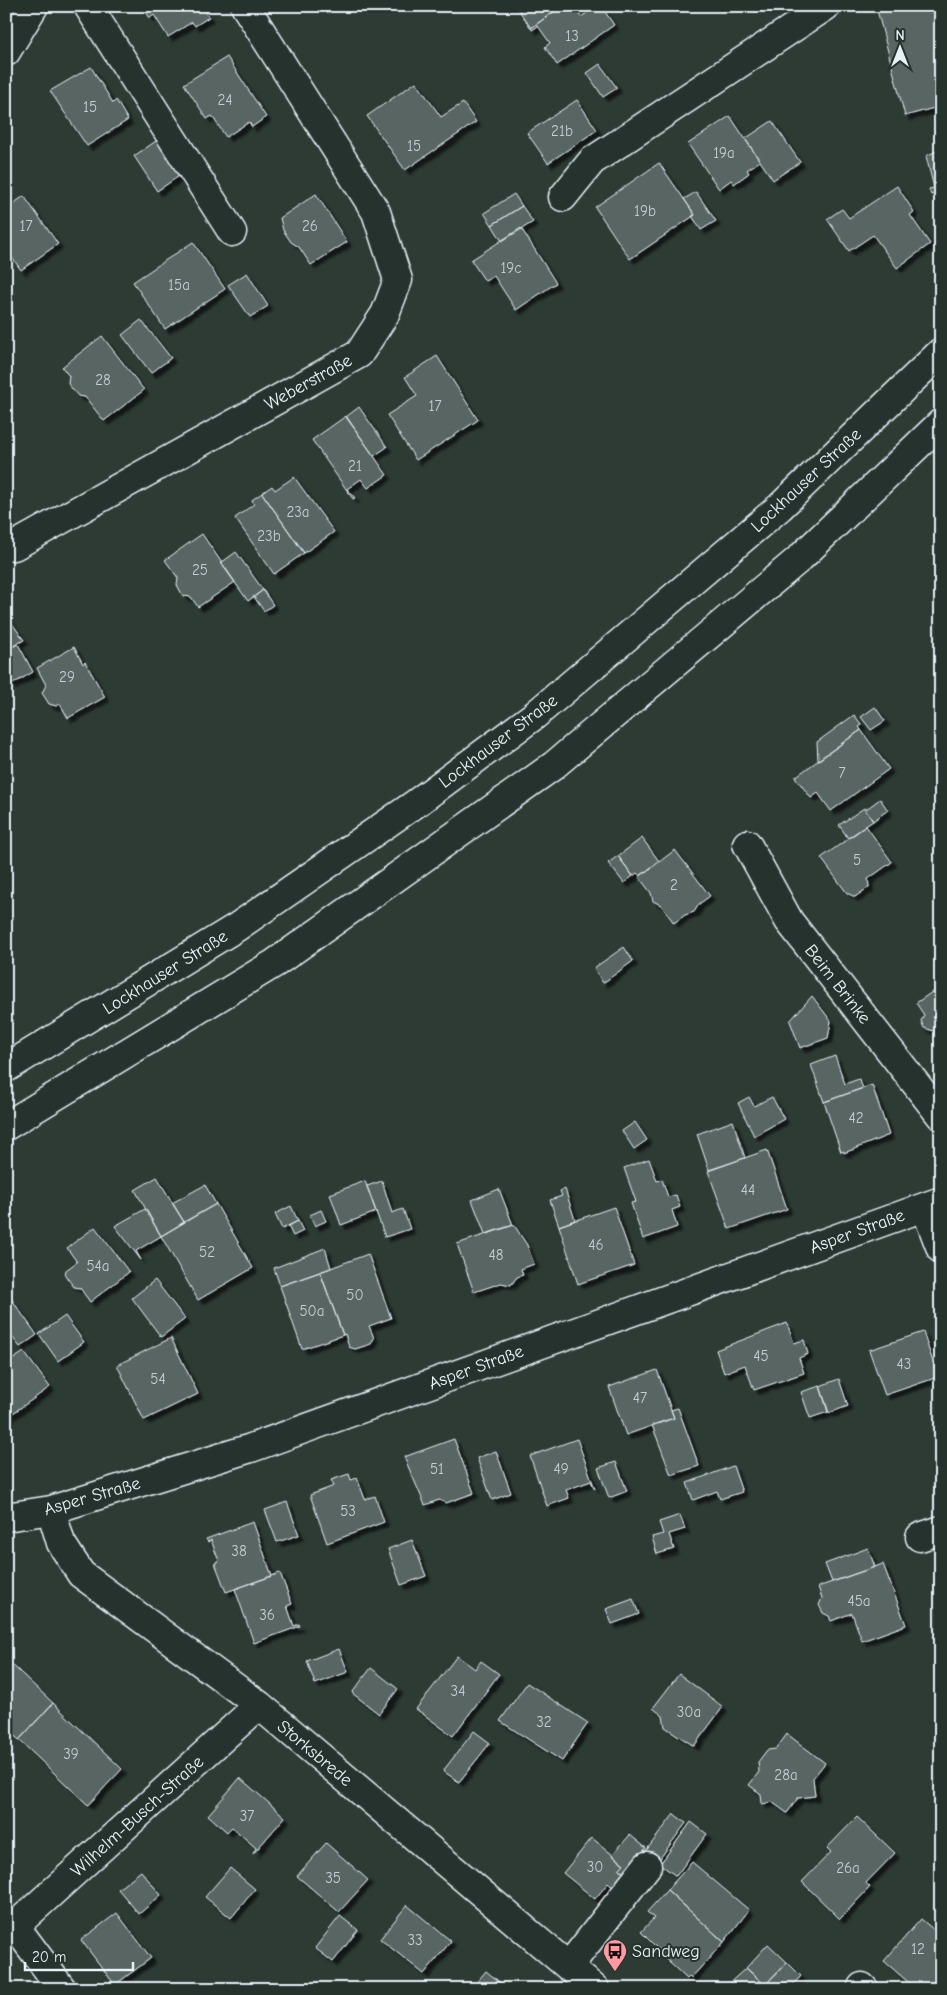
<svg xmlns="http://www.w3.org/2000/svg" width="947" height="1995" font-family="'Comic Neue',sans-serif">
<defs>
<filter id="shadow"><feDropShadow dx="4.5" dy="4.5" stdDeviation="1" flood-color="#0009"/></filter>
</defs>
<rect width="100%" height="100%" fill="#2e3b35"/>
<filter id="ink" filterUnits="userSpaceOnUse"><feTurbulence type="fractalNoise" baseFrequency=".02" numOctaves="2"/><feDisplacementMap in="SourceGraphic" scale="10" xChannelSelector="R" yChannelSelector="G"/><feConvolveMatrix kernelMatrix="1 2 1 2 8 2 1 2 1" color-interpolation-filters="sRGB"/></filter>
<g filter="url(#ink)">
<path fill="#596563" stroke="#e8f1f8" filter="url(#shadow)" d="M142,6H202L209,17L195,26L192,22L168,37L154,15L150,18Z
M516,6H562L531,28Z
M562,6H574L581,17L597,6H601L614,25L557,65L545,47L550,43L538,26L532,30L531,28Z
M876,6H941V106L905,116Z
M227,57L266,117L252,127L249,122L226,137L212,116L207,119L184,84Z
M600,64L617,88L603,97L587,73Z
M91,67L113,103L116,100L128,120L87,146L50,91Z
M416,82L441,117L463,103L476,122L405,170L367,116Z
M577,100L597,130L548,163L527,133Z
M730,116L760,161L747,170L749,173L734,184L731,180L719,189L688,144Z
M772,121L800,162L773,180L745,139Z
M162,137L185,172L157,191L134,156Z
M941,149V207H939L936,194L931,195L929,189L934,188L926,156Z
M659,163L695,215L630,259L595,207Z
M897,186L914,212L910,215L930,244L897,268L873,235L849,251L827,219L842,209L849,218Z
M696,192L716,221L701,230L692,216L695,215L684,199Z
M316,194L347,242L311,265L299,247L291,242L283,230L280,218Z
M514,194L522,206L492,225L484,213Z
M24,196L58,244L21,270L6,249V209Z
M522,206L533,222L502,241L492,225Z
M521,228L556,283L516,310L494,276L485,281L471,260Z
M193,242L225,289L165,329L133,282Z
M247,273L268,306L250,317L228,285Z
M141,320L171,358L151,373L122,335Z
M102,336L144,390L104,421L85,397L78,396L68,384L69,376L62,367Z
M437,356L478,420L416,460L387,415L417,396L405,377Z
M359,407L387,447L374,456L346,417Z
M346,416L387,475L368,488L361,479L347,489L355,498L353,499L312,440Z
M294,477L334,532L304,553L262,493L272,486L275,490Z
M262,493L304,553L274,574L235,518L254,504L252,500Z
M202,534L235,582L198,607L191,597L183,596L177,585L178,578L165,560Z
M236,552L263,590L248,601L221,563Z
M263,590L273,605L264,611L254,597Z
M6,615L24,640L6,650Z
M18,644L33,672L11,685L6,676V650Z
M74,647L83,664L85,662L105,697L68,718L60,704L56,706L49,704L42,693L46,685L37,668Z
M875,707L885,721L871,730L861,717Z
M854,715L862,725L859,727L861,730L818,760L817,742Z
M861,730L889,769L831,811L818,793L811,798L795,777Z
M880,799L888,810L873,821L865,810Z
M864,808L873,821L848,838L839,825Z
M866,826L892,862L868,879L869,887L855,897L847,893L821,858Z
M642,838L659,861L640,876L637,873L633,876L618,856Z
M675,850L710,896L699,904L694,912L685,915L674,923L661,905L653,901L651,893L639,877Z
M618,856L633,876L624,883L608,863Z
M624,947L633,961L603,983L594,968Z
M941,986V1041L934,1031L924,1028L921,1021L924,1015L916,1003Z
M812,996L831,1021L828,1038L800,1048L790,1021Z
M835,1056L845,1084L859,1079L863,1088L824,1102L811,1065Z
M872,1085L889,1135L844,1153V1151L841,1152L824,1102Z
M749,1097L754,1106L772,1097L784,1119L754,1136L738,1103Z
M733,1121L745,1158L709,1170L697,1134Z
M635,1122L647,1140L634,1149L622,1131Z
M767,1150L787,1209L729,1229L708,1171Z
M649,1159L657,1181L662,1179L668,1197L676,1195L680,1207L672,1210L677,1227L643,1239L631,1203L636,1202L624,1168Z
M157,1177L184,1222L161,1236L135,1190Z
M365,1181L376,1212L341,1225L330,1194Z
M382,1181L392,1213L403,1209L410,1229L385,1237L367,1186Z
M205,1185L216,1204L184,1222L172,1203Z
M499,1189L513,1225L485,1234L472,1200Z
M565,1189L575,1220L559,1226L550,1200L562,1196L560,1191Z
M216,1204L253,1268L198,1300L161,1236Z
M291,1206L298,1221L282,1229L275,1214Z
M614,1207L634,1265L578,1284L559,1226Z
M145,1209L161,1236L136,1251L141,1260L115,1226Z
M321,1210L326,1221L315,1226L310,1215Z
M298,1221L303,1231L293,1236L288,1226Z
M514,1225L527,1245L534,1264L521,1269L523,1275L517,1277L511,1285L501,1283L474,1292L457,1244Z
M95,1227L129,1272L90,1302L80,1288L74,1287L65,1275L66,1270L77,1262L67,1248Z
M325,1248L331,1268L280,1286L274,1268Z
M368,1254L391,1318L369,1326L374,1338L371,1344L355,1349L349,1347L345,1334L343,1335L320,1272Z
M320,1272L343,1335L302,1349L280,1286Z
M155,1280L185,1319L161,1337L132,1298Z
M12,1300L37,1335L20,1347L6,1329V1304Z
M65,1316L84,1342L58,1361L39,1334Z
M787,1323L794,1343L804,1340L808,1354L799,1358L804,1373L754,1390L745,1365L724,1373L716,1350Z
M923,1332L938,1377L885,1395L869,1350Z
M171,1338L198,1394L144,1420L117,1365Z
M24,1352L50,1387L6,1418V1364Z
M657,1370L674,1418L626,1435L609,1387Z
M839,1379L848,1406L829,1413L820,1386Z
M820,1386L828,1412L810,1418L801,1392Z
M678,1408L699,1466L671,1475L652,1425L674,1418L671,1410Z
M454,1439L474,1493L446,1503L439,1500L425,1505L404,1457Z
M577,1439L595,1489L591,1481L566,1490L569,1498L547,1506L530,1456Z
M496,1451L511,1493L492,1500L477,1458Z
M616,1462L627,1491L609,1498L598,1468Z
M733,1466L742,1492L720,1499L717,1491L693,1500L687,1483Z
M349,1474L351,1480L357,1478L365,1499L375,1496L384,1522L327,1543L310,1495L334,1486L331,1480Z
M287,1502L299,1535L277,1542L265,1510Z
M680,1515L685,1529L669,1534L674,1549L657,1554L652,1537L663,1534L659,1522Z
M253,1522L272,1576L226,1592L215,1563L219,1561L211,1540L208,1542L206,1539Z
M412,1540L426,1576L401,1585L388,1549Z
M868,1548L875,1567L832,1582L825,1564Z
M883,1564L906,1625L862,1641L852,1613L831,1621L829,1616L823,1613L819,1605L822,1598L818,1587Z
M280,1573L292,1604L287,1606L294,1626L299,1624L300,1626L254,1643L235,1589Z
M633,1599L639,1614L612,1624L606,1609Z
M339,1649L348,1672L315,1684L307,1661Z
M457,1656L475,1669L481,1661L499,1674L453,1736L416,1709Z
M6,1659L53,1703L19,1740L6,1728Z
M371,1668L398,1689L379,1714L352,1693Z
M679,1674L723,1707L694,1746L665,1727L663,1716L653,1708Z
M527,1683L588,1723L562,1761L500,1721Z
M53,1703L122,1769L88,1805L19,1740Z
M474,1731L490,1743L459,1782L443,1771Z
M787,1734L825,1763L813,1778L815,1796L798,1798L787,1813L772,1802L762,1804L761,1794L749,1785L759,1772L758,1762L767,1750L776,1749Z
M240,1778L285,1817L253,1854L256,1848L232,1827L227,1832L208,1815Z
M674,1814L686,1823L658,1861L645,1852Z
M857,1817L895,1853L866,1883L870,1887L840,1919L802,1882L831,1852L827,1848Z
M691,1822L707,1834L676,1876L660,1864Z
M630,1835L646,1848L624,1873L619,1869L624,1864L612,1855Z
M592,1838L624,1864L619,1869L628,1876L616,1890L608,1883L595,1899L563,1873Z
M326,1843L368,1880L339,1912L297,1876Z
M692,1862L749,1910L724,1942L667,1890Z
M230,1868L255,1889L231,1918L205,1897Z
M141,1871L161,1895L139,1914L118,1889Z
M667,1890L724,1942L691,1978L689,1977L687,1979L657,1951L659,1950L641,1932L654,1918L647,1912Z
M407,1905L451,1941L424,1974L380,1939Z
M117,1913L151,1958L115,1985L81,1940Z
M340,1916L358,1930L333,1962L315,1948Z
M921,1919L941,1936V1989L932,1981L925,1989H916L884,1961Z
M768,1944L787,1962L765,1985L746,1968Z
M787,1962L801,1976L789,1989H769L765,1985Z
M746,1968L765,1985L769,1989H729L726,1986Z
M486,1971L508,1989H471Z"/>
<g fill="none" stroke-linecap="round" stroke-linejoin="round">
<g stroke="#e8f1f8" stroke-width="31">
<path id="minor" d="M88,6L232,232
M6,52L34,6
M563,197L592,161L826,6
M14,546L359,354L385,314L398,280L376,212L245,6
M747,844L789,921L941,1116
M925,1207L941,1249
M51,1510L61,1543L81,1574L259,1705L595,1989
M6,1517L51,1510L251,1448L941,1201
M920,1537L941,1530
M569,1966L647,1866
M862,1987L864,1989
M62,1989L15,1926L259,1705"/>
</g>
<g stroke="#e8f1f8" stroke-width="31">
<path id="major" d="M6,1068L237,927L415,804L535,715L780,507L941,352
M6,1126L275,963L553,766L799,559L941,423"/>
</g>
<use href="#minor" stroke="#26332d" stroke-width="28"/>
<use href="#major" stroke="#26332d" stroke-width="28"/>
</g>
</g>
<defs>
<g id="bus-pin" transform="scale(1.25)"><path d="M0 17L-7.5 6A9.5 9.5 0 1 1 7.5 6Z" fill="#ff9aa2" stroke="#26332d"/><path d="M-5-6H5V4H4V6H2V4H-2V6H-4V4H-5ZM-3.5-4V0h7V-4ZM-3.5 1.2v1.5H-2V1.2ZM2 1.2v1.5H3.5V1.2Z" fill="#111"/></g>
</defs>
<g fill-rule="evenodd">
<use href="#bus-pin" x="615" y="1951"/>
</g>
<g text-anchor="middle" stroke-width="4" stroke-linejoin="round" paint-order="stroke">
<g font-size="15" fill="#c4ced3">
<text x="572" y="41">13</text>
<text x="225" y="105">24</text>
<text x="90" y="112">15</text>
<text x="562" y="136">21b</text>
<text x="414" y="151">15</text>
<text x="724" y="158">19a</text>
<text x="645" y="216">19b</text>
<text x="26" y="231">17</text>
<text x="310" y="231">26</text>
<text x="511" y="273">19c</text>
<text x="179" y="290">15a</text>
<text x="103" y="385">28</text>
<text x="435" y="411">17</text>
<text x="355" y="471">21</text>
<text x="298" y="517">23a</text>
<text x="269" y="541">23b</text>
<text x="200" y="575">25</text>
<text x="67" y="682">29</text>
<text x="842" y="778">7</text>
<text x="857" y="865">5</text>
<text x="674" y="890">2</text>
<text x="856" y="1123">42</text>
<text x="748" y="1195">44</text>
<text x="596" y="1250">46</text>
<text x="207" y="1257">52</text>
<text x="496" y="1260">48</text>
<text x="98" y="1271">54a</text>
<text x="355" y="1300">50</text>
<text x="312" y="1316">50a</text>
<text x="761" y="1361">45</text>
<text x="904" y="1369">43</text>
<text x="158" y="1384">54</text>
<text x="640" y="1403">47</text>
<text x="437" y="1474">51</text>
<text x="561" y="1474">49</text>
<text x="348" y="1516">53</text>
<text x="239" y="1556">38</text>
<text x="859" y="1606">45a</text>
<text x="267" y="1620">36</text>
<text x="458" y="1696">34</text>
<text x="689" y="1717">30a</text>
<text x="544" y="1727">32</text>
<text x="71" y="1759">39</text>
<text x="786" y="1780">28a</text>
<text x="247" y="1821">37</text>
<text x="595" y="1872">30</text>
<text x="848" y="1873">26a</text>
<text x="333" y="1883">35</text>
<text x="415" y="1945">33</text>
<text x="918" y="1954">12</text>
</g>
<g font-size="18" fill="#e8f1f8" stroke="#26332d">
<text transform="translate(308 382) rotate(-29)" y="6">Weberstraße</text>
<text transform="translate(806 480) rotate(-43)" y="6">Lockhauser Straße</text>
<text transform="translate(498 741) rotate(-37)" y="6">Lockhauser Straße</text>
<text transform="translate(165 972) rotate(-32)" y="6">Lockhauser Straße</text>
<text transform="translate(838 984) rotate(52)" y="6">Beim Brinke</text>
<text transform="translate(857 1231) rotate(-20)" y="6">Asper Straße</text>
<text transform="translate(476 1367) rotate(-20)" y="6">Asper Straße</text>
<text transform="translate(92 1496) rotate(-16)" y="6">Asper Straße</text>
<text transform="translate(315 1753) rotate(40)" y="6">Storksbrede</text>
<text transform="translate(137 1816) rotate(-42)" y="6">Wilhelm-Busch-Straße</text>
</g>
<g font-size="18" fill="#e8f1f8" stroke="#26332d" text-anchor="start">
<text x="632" y="1957">Sandweg</text>
</g>
</g>
<rect width="947" height="1995" fill="none" stroke="#26332d" stroke-width="25"/>
<rect x="12" y="12" width="922" height="1970" fill="none" stroke="#e8f1f8" stroke-width="2" filter="url(#ink)"/>
<g transform="translate(900 48)" stroke="#26332d" stroke-width="4" paint-order="stroke">
<path d="M0-4L9 19L0 12L-9 19Z" fill="#e8f1f8"/>
<text y="-8" font-size="14" font-weight="bold" text-anchor="middle" fill="#e8f1f8">N</text>
</g>
<path d="M25 1962v8h108v-8" fill="none" stroke="#e8f1f8" stroke-width="2.5"/>
<text x="32" y="1962" font-size="15" fill="#e8f1f8" stroke="#26332d" stroke-width="4" paint-order="stroke">20 m</text>
</svg>
